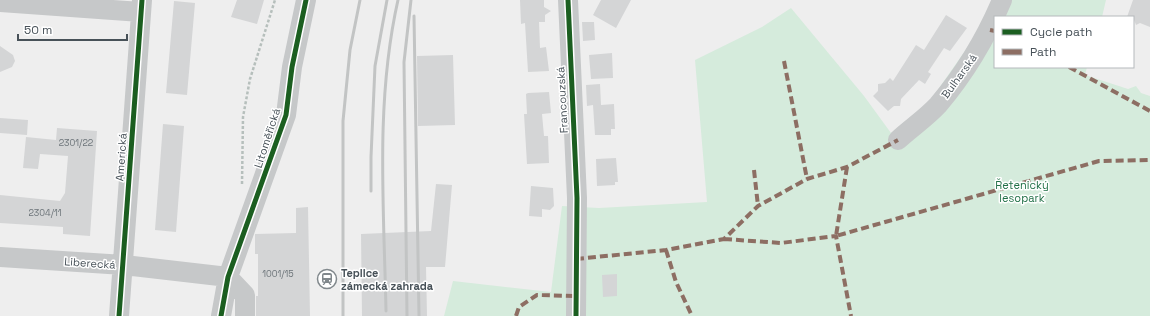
<svg xmlns="http://www.w3.org/2000/svg" width="1150" height="316" font-family="'Space Grotesk',sans-serif">
<rect width="100%" height="100%" fill="#eee"/>
<path fill="#d5ebdc" d="M994,0H1106L1102,17H995V67H1087L1085,75L1128,89L1136,86L1141,93L1150,96V316H444L453,281L551,292L562,206L599,208L707,202L695,60L762,27L791,8L864,96L891,133L930,101L981,28Z"/>
<path fill="#d4d5d6" d="M237,0H264L257,24L231,17Z
M520,0H544V7L551,11L545,15V22H539L540,48L546,47L549,71L528,72L525,23L521,24Z
M601,0H631L616,28L593,15Z
M1133,0H1150V27L1140,23L1136,25L1133,17H1127Z
M174,1L195,3L187,95L166,93Z
M946,15L967,28L950,51L944,48L928,72L931,74L925,84L919,80L901,99L900,106H894L888,111L873,96L878,91V84L885,83L890,78L893,81L916,45L924,50Z
M582,22H594L595,40L583,41Z
M0,46L13,55L15,61L12,67L0,72Z
M612,53L613,78L591,79L589,55Z
M453,55L455,125L418,126L417,56Z
M600,84L601,105L614,104L615,129H611V135H595L593,105L587,106L586,85Z
M549,92L551,113L542,114L544,136H548L549,163L527,164L524,114H527L526,94L528,93Z
M0,118L28,120L27,135L0,133Z
M163,124L184,126L176,232L155,230Z
M57,128L97,131L90,236L63,234V227L0,223V195L60,201L65,193L68,156L40,154L38,169L23,168L26,137L56,140Z
M616,158L618,182H615V185L597,186L596,159Z
M436,184L452,185L445,267H426L427,316H362L361,234L431,231Z
M531,186L553,188L554,206L550,210L542,209V217L529,216Z
M308,207L310,316H256V296H258V254H255V234L296,233V208Z
M617,274V296L603,297L602,275Z"/>
<g fill="none" stroke-linecap="round" stroke-linejoin="round">
<path stroke="#b6bfbc" stroke-width="2.5" stroke-dasharray="3 2" stroke-linecap="butt" d="M242,184L243,117L250,79L275,0"/>
<path stroke="#c6c8c9" stroke-width="20" d="M568,0L577,198L576,316
M0,2L141,12
M898,140C911,128 926,118 938,105C965,73 986,38 1002,0
M0,257L124,265L228,277
M228,277L245,295V316
M119,316L142,0
M221,316L228,277L286,115L292,67L306,0"/>
<path stroke="#c2c4c4" stroke-width="3" d="M414,16L419,316
M371,191V157L375,66L387,0
M386,311C384,208 375,102 398,0
M343,316V121L350,50L360,0
M407,316L404,62L411,0"/>
<path stroke="#8d6e63" stroke-width="4" stroke-dasharray="8 4" stroke-linecap="butt" d="M990,30L995,31
M784,61L807,179
M1069,67L1150,111
M847,167L836,236L1099,161L1150,160
M754,170L758,206
M724,239L781,243L836,236L851,316
M666,250L676,282L692,316
M576,259L666,250L724,239L758,206L807,179L847,167L898,140
M516,316L519,307L537,295L576,296"/>
<g stroke="#fff" stroke-width="8">
<path id="cycleway" d="M568,0L577,198L576,316
M119,316L142,0
M221,316L228,277L286,115L292,67L306,0"/>
</g>
<use href="#cycleway" stroke="#1b5e20" stroke-width="5"/>
</g>
<defs>
<g id="station-ring" transform="scale(1)"><circle r="9.5" fill="#fff" stroke="#81888c" stroke-width="1.5"/><path d="M-3-6H3Q5-6 5-4V2Q5 4 3 4L4.5 6H3L1.5 4h-3L-3 6H-4.5L-3 4Q-5 4-5 2V-4Q-5-6-3-6ZM-3.5-4v3h7v-3ZM-3.5 1v1.5H-2V1ZM2 1v1.5H3.5V1Z" fill="#81888c"/></g>
</defs>
<g fill-rule="evenodd">
<use href="#station-ring" x="327" y="279"/>
</g>
<g text-anchor="middle" stroke-width="3" stroke-linejoin="round" paint-order="stroke">
<g font-size="9" fill="#6c7479">
<text x="76" y="146">2301/22</text>
<text x="45" y="216">2304/11</text>
<text x="278" y="277">1001/15</text>
</g>
<g font-size="11" fill="#475158" stroke="#fff">
<text transform="translate(959 76) rotate(-54)" y="4">Bulharská</text>
<text transform="translate(562 100) rotate(-93)" y="4">Francouzská</text>
<text transform="translate(267 138) rotate(-72)" y="4">Litoměřická</text>
<text transform="translate(121 157) rotate(-86)" y="4">Americká</text>
<text transform="translate(90 263) rotate(4)" y="4">Liberecká</text>
</g>
<g font-size="11" fill="#217047" stroke="#fff">
<text x="1022" y="189">Řetenický<tspan x="1022" dy="13">lesopark</tspan></text>
</g>
<g font-size="11" font-weight="bold" fill="#475158" stroke="#fff" text-anchor="start">
<text x="341" y="277">Teplice<tspan x="341" dy="13">zámecká zahrada</tspan></text>
</g>
</g>
<rect x="994" y="16" width="140" height="52" fill="#ffffff" stroke="#b5b9bc"/>
<rect x="1002" y="29" width="20" height="6" fill="#1b5e20" stroke="#b5b9bc"/>
<text x="1030" y="36" font-size="12" fill="#475158">Cycle path</text>
<rect x="1002" y="49" width="20" height="6" fill="#8d6e63" stroke="#b5b9bc"/>
<text x="1030" y="56" font-size="12" fill="#475158">Path</text>
<path d="M18 34v6h109v-6" fill="none" stroke="#475158" stroke-width="2"/>
<text x="24" y="34" font-size="12" fill="#475158" stroke="#ffffff" stroke-width="3" paint-order="stroke">50 m</text>
</svg>
